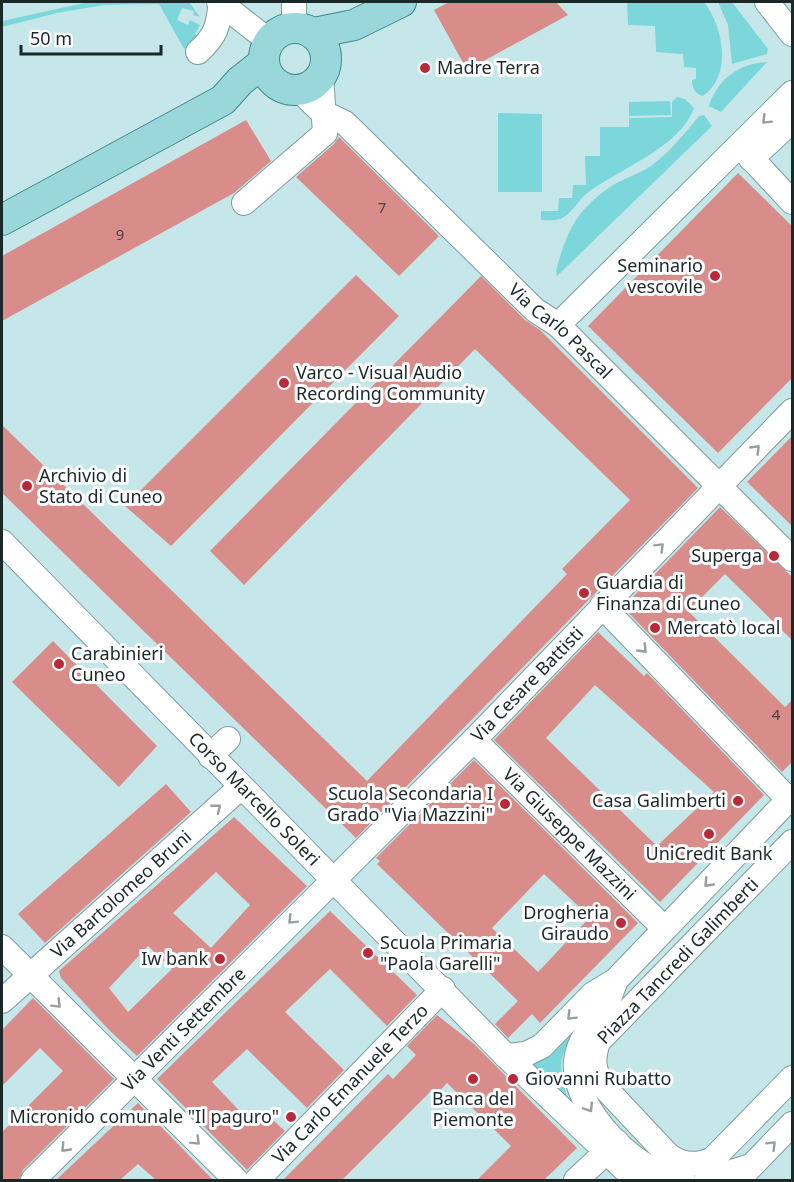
<svg xmlns="http://www.w3.org/2000/svg" width="794" height="1182" font-family="'Noto Sans',sans-serif">
<rect width="100%" height="100%" fill="#c5e7e9"/>
<path fill="#7cd7db" d="M89,2H189L200,17L193,15L194,11L182,8L177,20L188,25L190,20L200,25L195,34L199,38L184,49L159,4L104,5L57,13L2,27V21Z
M627,2H704C723,26 733,75 703,96C695,94 692,88 692,80L696,79V68L684,67L683,54L656,52L655,26L628,25Z
M718,2H732L768,49L767,54L732,64L728,25Z
M767,62L721,112L709,106C717,79 740,63 767,62Z
M677,97L685,99L694,108C680,148 618,169 586,194C578,201 570,216 560,219C554,221 547,220 541,220V211H558L559,198H572L573,185H586L585,156H600V127H629V118L672,117V102Z
M670,101L671,115L629,116V102Z
M498,113L542,114V192H498Z
M704,115L712,126L557,276L556,271C567,230 577,209 613,185C625,178 639,174 651,166C670,152 684,134 699,116Z
M581,1016C564,1055 553,1057 569,1101L533,1064Z"/>
<path fill="#d98d8b" fill-rule="evenodd" d="M449,2H556L568,15L467,70L434,10Z
M246,120L271,161L234,193L2,321V256Z
M339,137L439,236L399,276L296,177L334,144Z
M738,173L792,226V378L718,453L588,326Z
M356,275L399,316L171,546L125,506Z
M481,276L525,320L540,330L698,488L356,838L2,493V425L367,781L567,574L562,569L630,500L475,349L244,585L210,551Z
M792,436V526L747,482Z
M720,507L792,577V640L725,574L688,611L785,707L792,700V762L782,772L623,607Z
M598,632L644,676L647,673L764,795L660,902L494,740ZM595,685L714,792L657,846L546,738Z
M53,641L157,746L119,787L12,682Z
M474,760L638,923L540,1023L532,1014L508,1038L495,1024L518,1001L377,864L380,861L376,858ZM544,874L590,917L538,972L492,928Z
M166,784L191,812L45,943L18,914Z
M234,817L307,886L137,1056L109,1030L61,978L59,971ZM216,872L250,905L211,948L173,913ZM148,946L172,969L128,1012L109,988Z
M330,911L417,995L387,1026L330,969L285,1012L344,1070L307,1108L247,1049L212,1082L251,1123L263,1111L285,1131L247,1170L157,1079Z
M33,998L114,1079L23,1170L19,1180H2V1132L63,1071L40,1048L2,1086V1030Z
M437,1015L474,1044L577,1148L544,1180H477L511,1146L447,1083L438,1093L433,1089L342,1180H283L388,1074L393,1079L416,1055L407,1046Z
M138,1103L213,1180H156L138,1164L120,1180H56Z"/>
<g fill="none" stroke-linecap="round" stroke-linejoin="round">
<g stroke="#7c9c9e" stroke-width="26">
<g id="minor">
<path d="M219,2L269,41"/>
<path d="M767,2L792,34"/>
<path d="M294,28V2"/>
<path d="M198,52C217,35 218,26 221,2"/>
<path id="s1" d="M299,90L322,112L345,123L535,310L558,325L792,559"/>
<path d="M740,146L792,202"/>
<path d="M751,159L792,121"/>
<path d="M244,203L325,133L321,77"/>
<path d="M558,325L792,93"/>
<path id="s2" d="M2,542L506,1056L636,1180"/>
<path d="M602,606L789,800"/>
<path id="s3" d="M474,740L664,928"/>
<path d="M210,756L228,739"/>
<path d="M792,842L598,1042C592,1060 593,1072 605,1088L668,1155C682,1166 698,1166 713,1159L792,1078"/>
<path d="M2,947L236,1180"/>
<path d="M616,980C612,990 609,1000 604,1010C593,1030 579,1035 576,1061C571,1109 638,1175 683,1180"/>
<path id="s4" d="M2,1001L241,787"/>
<path d="M506,1056L526,1054L542,1046L593,994L616,980L792,796"/>
<path id="s5" d="M33,1180L474,740L792,411"/>
<path id="s6" d="M257,1180L443,989"/>
<path d="M576,1180L617,1142"/>
<path d="M706,1180L751,1166"/>
<path d="M738,1180L792,1124"/>
</g>
</g>
<g stroke="#41898c" stroke-width="32">
<path id="major" d="M264 59a31 31 0 1 1 62 0a31 31 0 1 1-62 0Z
M314,33L354,25L401,2
M2,220L223,100L240,81L264,62"/>
</g>
<use href="#minor" stroke="#fff" stroke-width="24"/>
<use href="#major" stroke="#99d7da" stroke-width="30"/>
</g>
<defs><path id="oneway-chevron" d="M-2-3.5L2.5 0L-2 3.5" fill="none" stroke-width="1.6" stroke-linecap="round" stroke-linejoin="round" transform="scale(1.5)"/></defs>
<g stroke="#989e9e">
<use href="#oneway-chevron" transform="translate(766 120) rotate(135)"/>
<use href="#oneway-chevron" transform="translate(756 449) rotate(-46)"/>
<use href="#oneway-chevron" transform="translate(660 547) rotate(-45)"/>
<use href="#oneway-chevron" transform="translate(643 649) rotate(46)"/>
<use href="#oneway-chevron" transform="translate(217 808) rotate(-39)"/>
<use href="#oneway-chevron" transform="translate(708 883) rotate(134)"/>
<use href="#oneway-chevron" transform="translate(292 920) rotate(135)"/>
<use href="#oneway-chevron" transform="translate(57 1004) rotate(45)"/>
<use href="#oneway-chevron" transform="translate(571 1016) rotate(135)"/>
<use href="#oneway-chevron" transform="translate(589 1108) rotate(57)"/>
<use href="#oneway-chevron" transform="translate(196 1141) rotate(45)"/>
<use href="#oneway-chevron" transform="translate(772 1145) rotate(-45)"/>
<use href="#oneway-chevron" transform="translate(65 1148) rotate(134)"/>
</g>
<g fill="#ba2939" stroke="#fff" stroke-width="2">
<circle cx="425" cy="68" r="6"/>
<circle cx="715" cy="276" r="6"/>
<circle cx="284" cy="383" r="6"/>
<circle cx="27" cy="486" r="6"/>
<circle cx="774" cy="556" r="6"/>
<circle cx="584" cy="593" r="6"/>
<circle cx="655" cy="628" r="6"/>
<circle cx="59" cy="664" r="6"/>
<circle cx="738" cy="801" r="6"/>
<circle cx="505" cy="804" r="6"/>
<circle cx="709" cy="834" r="6"/>
<circle cx="621" cy="923" r="6"/>
<circle cx="368" cy="953" r="6"/>
<circle cx="220" cy="959" r="6"/>
<circle cx="473" cy="1079" r="6"/>
<circle cx="513" cy="1079" r="6"/>
<circle cx="291" cy="1117" r="6"/>
</g>
<g text-anchor="middle" stroke-width="6" stroke-linejoin="round" paint-order="stroke">
<g font-size="15" fill="#4a4141">
<text x="382" y="213">7</text>
<text x="120" y="240">9</text>
<text x="776" y="720">4</text>
</g>
<g font-size="18" fill="#1b2828" stroke="#fff" text-anchor="start">
<text x="437" y="74">Madre Terra</text>
<text x="703" y="272" text-anchor="end">Seminario<tspan x="703" dy="21">vescovile</tspan></text>
<text x="296" y="379">Varco - Visual Audio<tspan x="296" dy="21">Recording Community</tspan></text>
<text x="39" y="482">Archivio di<tspan x="39" dy="21">Stato di Cuneo</tspan></text>
<text x="762" y="562" text-anchor="end">Superga</text>
<text x="596" y="589">Guardia di<tspan x="596" dy="21">Finanza di Cuneo</tspan></text>
<text x="667" y="634">Mercatò local</text>
<text x="71" y="660">Carabinieri<tspan x="71" dy="21">Cuneo</tspan></text>
<text x="493" y="800" text-anchor="end">Scuola Secondaria I<tspan x="493" dy="21">Grado "Via Mazzini"</tspan></text>
<text x="726" y="807" text-anchor="end">Casa Galimberti</text>
<text x="709" y="860" text-anchor="middle">UniCredit Bank</text>
<text x="609" y="919" text-anchor="end">Drogheria<tspan x="609" dy="21">Giraudo</tspan></text>
<text x="380" y="949">Scuola Primaria<tspan x="380" dy="21">"Paola Garelli"</tspan></text>
<text x="208" y="965" text-anchor="end">Iw bank</text>
<text x="525" y="1085">Giovanni Rubatto</text>
<text x="473" y="1105" text-anchor="middle">Banca del<tspan x="473" dy="21">Piemonte</tspan></text>
<text x="279" y="1123" text-anchor="end">Micronido comunale "Il paguro"</text>
</g>
<g font-size="18" fill="#1b2828" stroke="#fff">
<text dy="6" stroke="none"><textPath href="#s1" startOffset="357">Via Carlo Pascal</textPath></text>
<text dy="6" stroke="none"><textPath href="#s5" startOffset="700">Via Cesare Battisti</textPath></text>
<text dy="6" stroke="none"><textPath href="#s2" startOffset="360">Corso Marcello Soleri</textPath></text>
<text dy="6" stroke="none"><textPath href="#s3" startOffset="134">Via Giuseppe Mazzini</textPath></text>
<text dy="6" stroke="none"><textPath href="#s4" startOffset="160">Via Bartolomeo Bruni</textPath></text>
<text transform="translate(678 961) rotate(-46)" y="6">Piazza Tancredi Galimberti</text>
<text dy="6" stroke="none"><textPath href="#s5" startOffset="213">Via Venti Settembre</textPath></text>
<text dy="6" stroke="none"><textPath href="#s6" startOffset="134">Via Carlo Emanuele Terzo</textPath></text>
</g>
</g>
<rect width="794" height="1182" fill="none" stroke="#1b2828" stroke-width="6"/>
<path d="M21 45v9h140v-9" fill="none" stroke="#1b2828" stroke-width="3"/>
<text x="30" y="45" font-size="18" fill="#1b2828" stroke="#ffffff" stroke-width="4.5" paint-order="stroke">50 m</text>
</svg>
